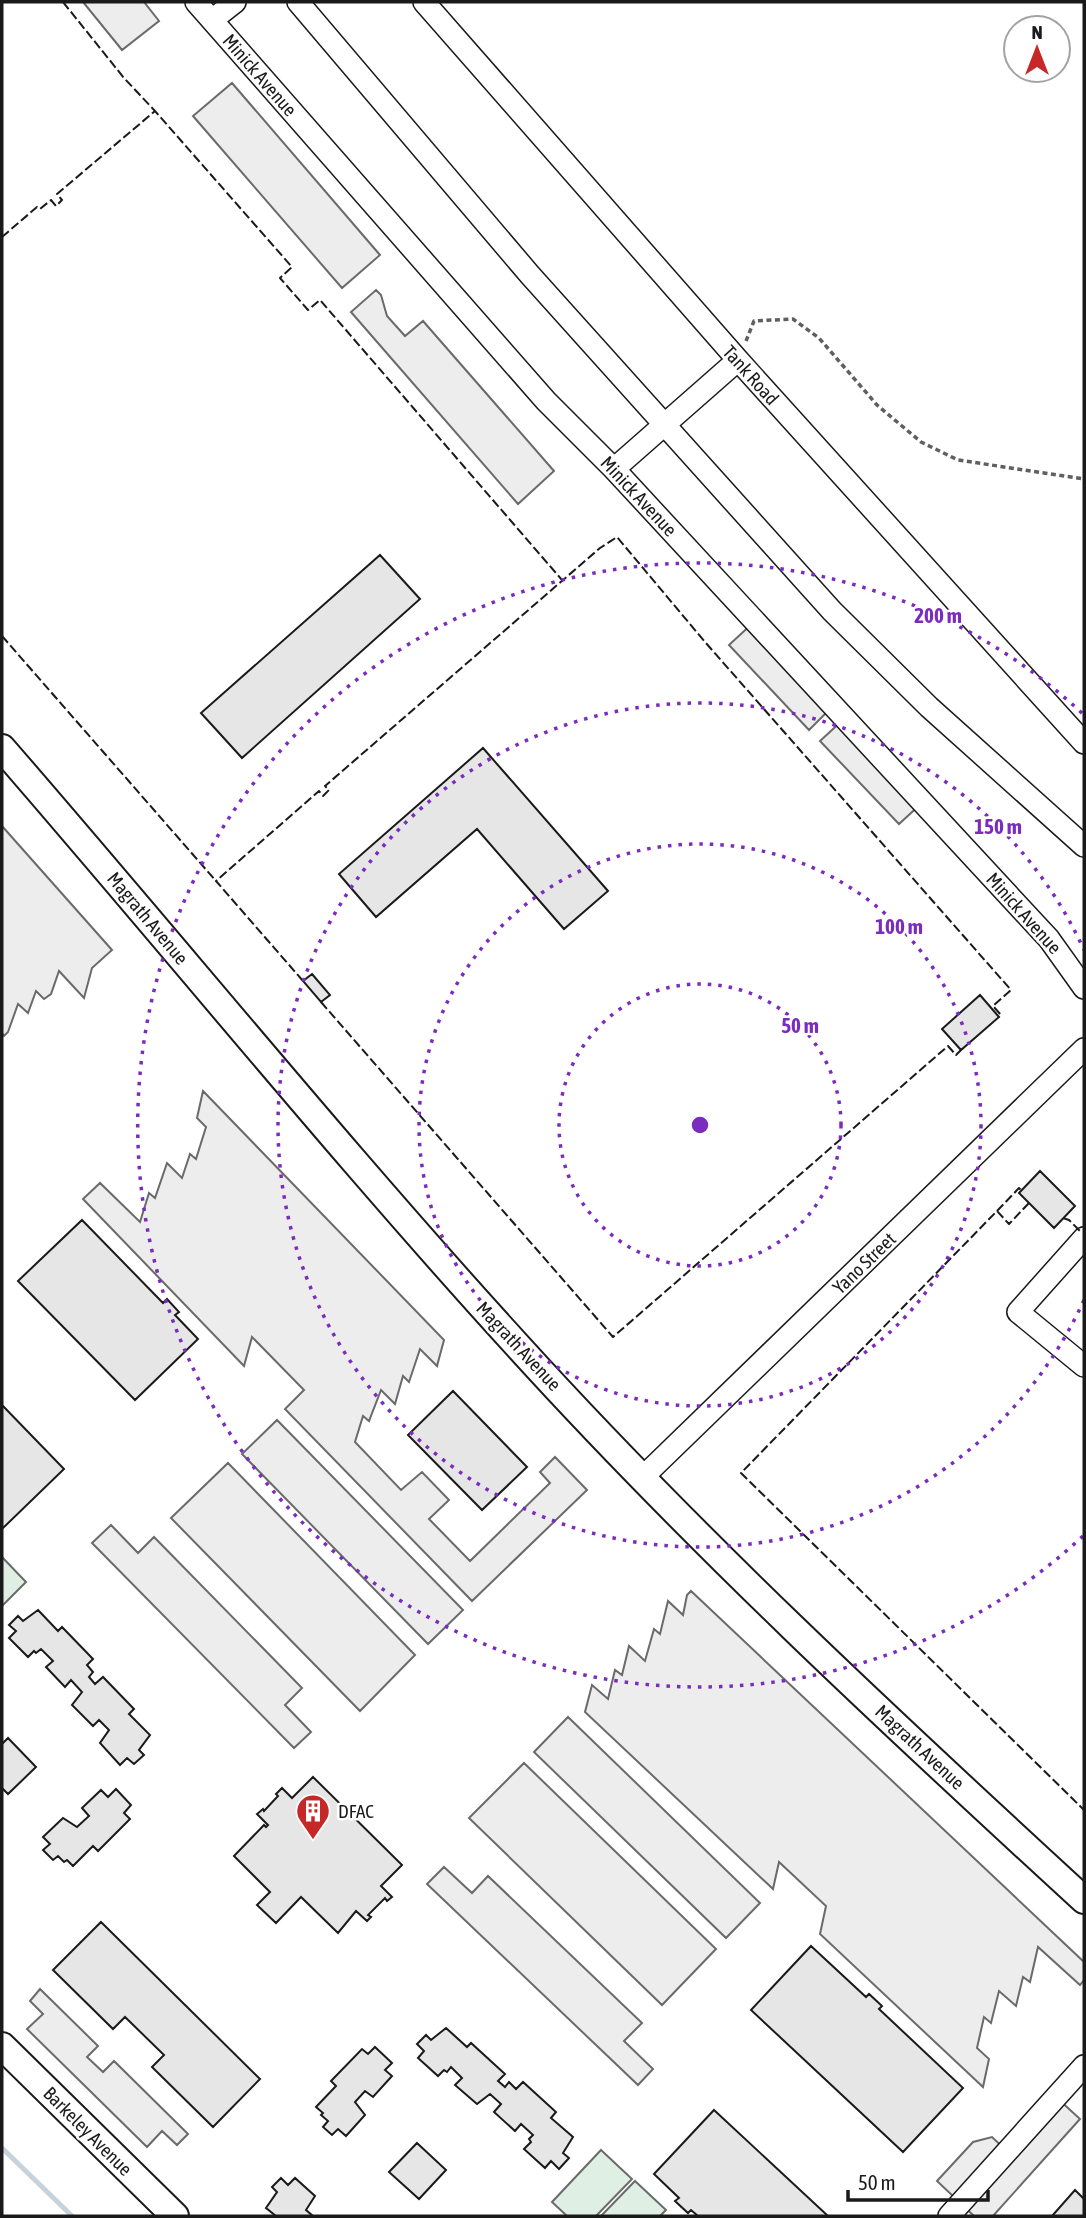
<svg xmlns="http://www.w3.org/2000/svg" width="1086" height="2218" font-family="'Asap Condensed',sans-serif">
<rect width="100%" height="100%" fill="#fff"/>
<path fill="#e0efe3" stroke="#6a6a6a" stroke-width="2" d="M2,1557L26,1582L2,1606Z
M601,2150L632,2179L596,2216H567L552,2202Z
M635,2181L666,2210L660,2216H601Z"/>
<path fill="#ededed" stroke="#6a6a6a" stroke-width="2" d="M83,2H144L159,21L122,50Z
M232,83L380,255L342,288L193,116Z
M376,290L381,295L387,316L405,336L423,321L554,471L518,504L351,312Z
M755,621L833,706L809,730L729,645Z
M845,718L923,802L899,824L820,741Z
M2,826L112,950L92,968L84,998L59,971L51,994L44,999L36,991L28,1013L18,1004L8,1032L4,1036L2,1033Z
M203,1091L444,1340L437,1366L420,1349L409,1382L403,1376L395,1404L381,1390L369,1421L363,1416L355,1442L401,1490L422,1472L449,1500L429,1519L470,1561L550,1483L540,1472L555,1457L587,1490L472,1601L285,1409L304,1390L252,1337L244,1366L83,1199L100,1183L140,1222L149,1193L155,1198L167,1163L182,1178L190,1154L196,1159L206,1127L197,1118Z
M277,1420L463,1610L428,1644L242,1454Z
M228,1463L415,1655L360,1711L171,1518Z
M111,1525L138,1553L154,1537L302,1688L285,1705L311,1732L294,1748L92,1543Z
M691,1591L1084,1962V1980L1080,1985L1038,1947L1030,1982L1023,1977L1016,2006L999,1991L991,2023L984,2017L977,2048L989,2059L983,2087L820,1934L826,1906L779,1862L773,1889L585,1712L592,1685L608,1699L615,1670L622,1675L629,1646L645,1661L654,1629L660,1634L668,1601L683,1615L687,1595Z
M568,1717L760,1903L726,1938L534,1752Z
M524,1763L716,1949L662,2005L469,1818Z
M444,1867L472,1893L488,1876L642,2023L624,2041L653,2069L638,2085L427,1884Z
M40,1989L98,2046L87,2057L103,2072L114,2061L188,2134L177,2145L162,2131L147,2147L27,2029L43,2014L30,2001Z
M1056,2097L1080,2119L993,2216H974L937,2181L973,2142L992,2137L1007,2151Z"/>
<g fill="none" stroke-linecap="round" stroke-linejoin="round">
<path stroke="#c6d2dc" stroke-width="5" d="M2,2148L72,2216"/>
</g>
<path fill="#e6e6e6" stroke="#1a1a1a" stroke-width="2" d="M380,555L420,599L242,758L201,713Z
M483,748L608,891L564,929L477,829L376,917L339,874Z
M312,974L330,995L321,1002L303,981Z
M980,995L999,1017L961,1050L942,1029Z
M1040,1171L1075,1206L1054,1228L1019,1193Z
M82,1220L163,1303L167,1299L179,1312L175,1315L198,1339L135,1400L18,1281Z
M453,1391L527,1467L482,1510L408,1435Z
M2,1405L64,1469L2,1529Z
M38,1610L58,1631L62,1627L93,1659L87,1665L93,1672L89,1677L95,1684L103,1677L134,1709L129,1714L150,1735L139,1750L144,1755L134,1764L127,1758L120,1765L100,1743L109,1730L99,1720L93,1726L72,1705L82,1692L71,1680L65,1687L46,1667L53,1661L41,1649L36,1653L34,1651L28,1657L9,1638L16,1631L9,1625L18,1616L23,1621Z
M8,1738L36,1767L8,1794L2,1788V1744Z
M313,1777L402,1865L381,1886L392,1897L387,1901L385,1898L368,1915L371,1917L367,1921L356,1911L338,1933L301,1897L276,1923L257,1905L270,1892L234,1856L264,1825L266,1827L268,1825L257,1814L263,1809L264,1811L278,1796L276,1794L282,1788L292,1798Z
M116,1789L131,1805L124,1813L130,1819L98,1851L93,1846L73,1866L67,1860L64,1862L58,1856L53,1860L43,1850L50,1844L43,1837L63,1818L77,1827L89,1816L82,1808L101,1790L108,1797Z
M101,1922L260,2079L213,2127L152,2067L164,2055L125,2017L113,2029L53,1970Z
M811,1946L866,1997L869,1994L882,2006L879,2009L963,2088L903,2152L751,2010Z
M446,2028L467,2047L471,2043L505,2074L498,2081L505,2087L509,2082L516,2089L523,2082L556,2112L551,2118L573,2137L563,2153L569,2158L559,2169L551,2161L545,2168L524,2149L531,2142L529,2139L533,2135L521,2124L515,2131L494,2112L501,2104L490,2094L477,2104L455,2085L462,2078L451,2067L447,2072L444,2070L438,2076L418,2058L424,2051L417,2044L426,2035L431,2040Z
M375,2047L392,2063L385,2070L392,2076L373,2097L365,2091L355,2102L365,2115L346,2136L338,2129L332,2135L323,2127L328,2121L321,2115L323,2113L316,2107L336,2086L331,2081L362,2049L368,2054Z
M714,2110L828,2216H698L691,2210L688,2213L675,2201L679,2198L654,2174Z
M417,2143L446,2170L419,2199L389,2172Z
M281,2178L288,2185L295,2178L315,2196L306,2210L313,2216H276L266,2208L277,2192L272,2187Z
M1075,2190L1084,2199V2216H1052Z"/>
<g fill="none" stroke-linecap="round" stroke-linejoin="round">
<g stroke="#1a1a1a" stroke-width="24">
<path id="minor" d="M196,2L546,401L614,469L1049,939L1084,988
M298,2L530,275L832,611L929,707L1084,846
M424,2L738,360L1084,743
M212,20L235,2
M614,469L738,360
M1084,1238L1018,1312L1084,1366
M643,1477L1084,1049
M949,2216L1084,2066"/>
</g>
<g stroke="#1a1a1a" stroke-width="30">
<path id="major" d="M2,748C174,946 339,1150 516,1344C694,1540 889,1721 1084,1900
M2,2046L175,2216"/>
</g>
<path stroke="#5f5f5f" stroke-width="3.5" stroke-dasharray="5 3.5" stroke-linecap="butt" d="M746,341L754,321L793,319L819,338L877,405L921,442L958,460L1084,479"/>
<use href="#minor" stroke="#fff" stroke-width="21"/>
<use href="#major" stroke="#fff" stroke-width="26"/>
<path stroke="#1a1a1a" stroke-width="2" stroke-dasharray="9 3.5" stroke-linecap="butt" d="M63,2L124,78L155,111
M2,237L37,207L40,209L51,200L56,206L62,200L57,194L155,111L292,267L280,278L308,310L320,300L562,580
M2,636L216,881
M303,981L216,881L319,791L323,796L329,790L325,786L600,548L617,537L705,642L1011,990L993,1006L1001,1015L999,1017
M321,1002L613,1337L948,1046L956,1055L961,1050
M1029,1203L1009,1224L997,1211L741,1473L1084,1810
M997,1211L1019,1188L1021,1190
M1063,1218L1069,1220L1082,1233"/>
</g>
<g fill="none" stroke="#7b2cbf" stroke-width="3.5" stroke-dasharray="3.5 7">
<circle cx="700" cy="1125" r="141"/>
<circle cx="700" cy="1125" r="281"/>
<path d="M1084 1300A422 422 0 1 1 1084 950"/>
<path d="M1083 1536A562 562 0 1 1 1083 714"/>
</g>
<defs>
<g id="building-pin" transform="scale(1.75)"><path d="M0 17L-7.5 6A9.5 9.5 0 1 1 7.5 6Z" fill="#c62828" stroke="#fff"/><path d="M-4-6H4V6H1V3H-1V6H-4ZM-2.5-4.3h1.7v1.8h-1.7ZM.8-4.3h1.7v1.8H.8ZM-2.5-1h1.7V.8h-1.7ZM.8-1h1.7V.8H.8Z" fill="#fff"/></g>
</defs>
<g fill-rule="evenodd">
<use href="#building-pin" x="313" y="1811"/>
</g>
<g text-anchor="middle" stroke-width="5" stroke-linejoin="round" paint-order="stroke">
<g font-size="19" fill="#1a1a1a" stroke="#fff">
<text transform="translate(260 75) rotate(49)" y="7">Minick Avenue</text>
<text transform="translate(751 375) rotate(48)" y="7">Tank Road</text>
<text transform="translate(639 496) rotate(47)" y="7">Minick Avenue</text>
<text transform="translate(1024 913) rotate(48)" y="7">Minick Avenue</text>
<text transform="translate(148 918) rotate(50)" y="7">Magrath Avenue</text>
<text transform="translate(864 1263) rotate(-44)" y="7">Yano Street</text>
<text transform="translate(519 1346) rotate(47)" y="7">Magrath Avenue</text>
<text transform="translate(920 1747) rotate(43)" y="7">Magrath Avenue</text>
<text transform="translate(88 2131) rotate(45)" y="7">Barkeley Avenue</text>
</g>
<g font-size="19" fill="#1a1a1a" stroke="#fff" text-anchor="start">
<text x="338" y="1818">DFAC</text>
</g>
</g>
<circle cx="700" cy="1125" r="10" fill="#7b2cbf" stroke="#fff" stroke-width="3.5"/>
<g font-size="21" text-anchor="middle" font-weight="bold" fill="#7b2cbf" stroke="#fff" stroke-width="5" stroke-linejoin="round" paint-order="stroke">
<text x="938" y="623">200 m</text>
<text x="998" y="834">150 m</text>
<text x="899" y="934">100 m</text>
<text x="800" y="1033">50 m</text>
</g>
<rect width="1086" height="2218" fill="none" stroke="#1a1a1a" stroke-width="7"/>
<g transform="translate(1037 49)"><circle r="33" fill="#ffffff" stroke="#a3a3a3" stroke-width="2"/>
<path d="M0-5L12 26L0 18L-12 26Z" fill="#c62828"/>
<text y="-10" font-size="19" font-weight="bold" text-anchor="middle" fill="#1a1a1a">N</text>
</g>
<path d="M848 2190v10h140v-10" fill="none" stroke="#1a1a1a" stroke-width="3.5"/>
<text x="858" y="2190" font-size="21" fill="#1a1a1a" stroke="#ffffff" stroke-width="5" paint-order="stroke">50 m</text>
</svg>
